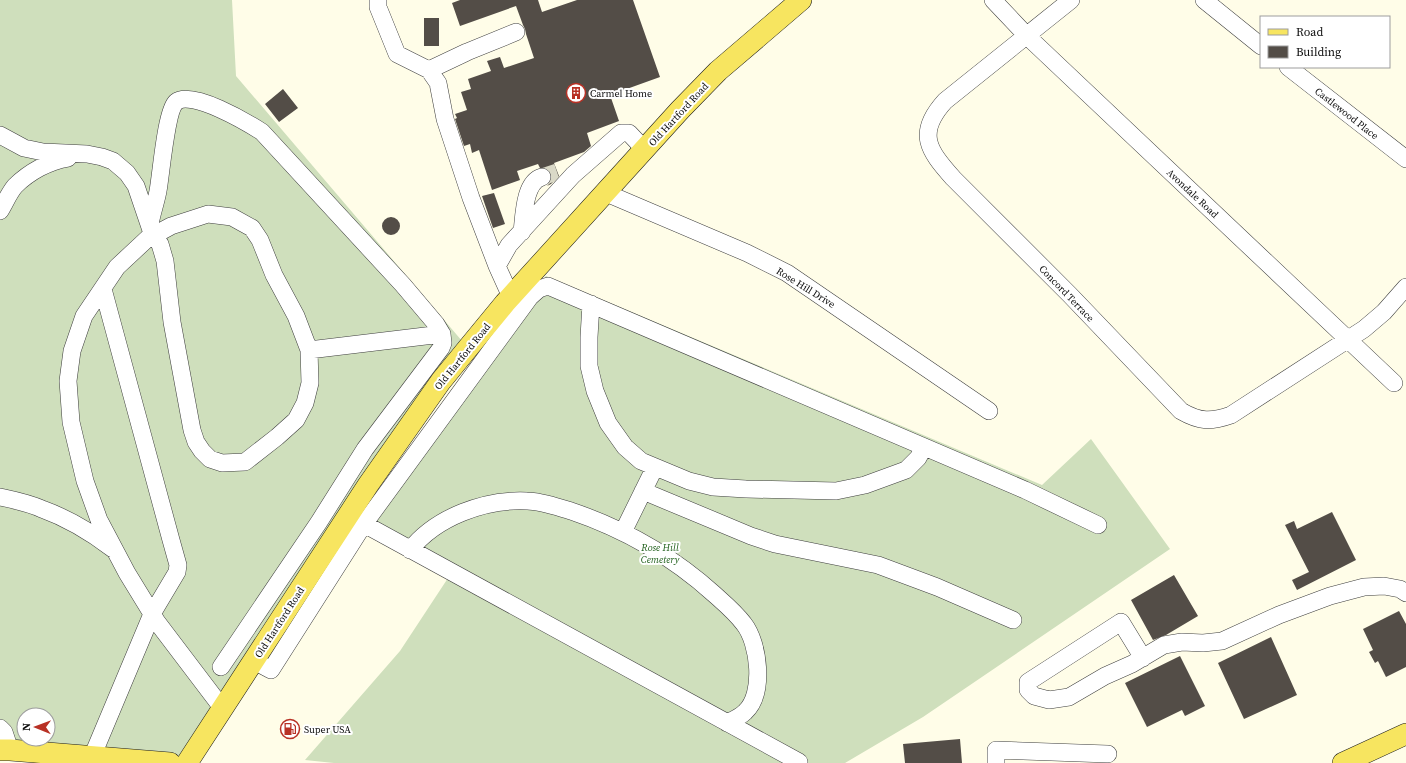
<svg xmlns="http://www.w3.org/2000/svg" width="1406" height="763" font-family="'Source Serif 4',serif">
<rect width="100%" height="100%" fill="#fffde8"/>
<path fill="#cfdfbc" fill-rule="evenodd" d="M0,0H232L236,76L468,348L187,763L10,750L0,728ZM24,715H48V739H24Z
M546,276L1042,485L1091,439L1170,549L923,717L845,763H334L305,760L400,651L450,575L358,528L442,405Z"/>
<path fill="#534d47" d="M460,0H538L542,12L577,0H633L660,77L610,95L619,121L587,133L591,146L584,152L554,163L559,176L551,184L547,186L550,183L552,178L551,172L547,168H540L538,164L517,171L520,180L492,190L479,150L472,153L470,144L464,146L455,119L457,118L455,114L467,110L461,92L471,89L468,79L491,71L487,61L500,57L504,68L534,58L526,34L525,29L523,25L516,6L460,26L452,3Z
M424,18H439V46H424Z
M283,89L298,108L279,122L265,104Z
M494,193L505,224L493,228L482,196Z
M382 226a9 9 0 1 1 18 0a9 9 0 1 1-18 0Z
M1332,512L1356,560L1297,590L1292,580L1309,572L1285,525L1294,521L1297,529Z
M1174,575L1198,616L1166,635L1153,640L1131,600Z
M1399,611L1406,624V667L1386,677L1378,661L1375,663L1369,652L1373,650L1363,629Z
M1271,637L1297,695L1244,719L1218,663Z
M1180,656L1205,706L1185,716L1182,710L1147,727L1125,683Z
M960,739L962,763H905L903,744Z"/>
<g fill="none" stroke-linecap="round" stroke-linejoin="round">
<path stroke="#dad9c7" stroke-width="17" stroke-dasharray="17 8" stroke-linecap="butt" d="M542,177L557,172"/>
<g stroke="#3e3e3e" stroke-width="18">
<path id="minor" d="M378,0V7L397,54L429,70L438,83L445,119L471,198L497,266
M993,0L1027,36L1394,383
M1071,0L945,101C916,133 928,150 953,178L1070,295L1181,411C1200,422 1211,422 1231,415L1364,329L1384,312L1406,287
M1204,0L1261,46
M1288,67L1406,159
M429,70L467,52L516,32
M0,135L24,148L43,152L87,154L102,157L113,161L127,173L136,186L153,236L160,244L165,261L172,322L192,430L196,442L202,451L210,459L222,463L245,462L277,437L296,420L305,403L310,383L309,350L296,316L274,275L260,240L252,228L232,217L208,214L171,226L147,239L117,267L84,316L72,351L68,381L71,422L85,481L99,520L127,573L157,622L223,709
M606,193L747,253L787,273L989,411
M0,211C5,203 9,193 15,186C29,172 49,161 68,158
M150,224C152,213 156,202 158,191C161,175 166,111 176,102C191,89 248,123 262,132L403,285L436,324L442,334
M522,232C524,216 524,182 542,177
M511,297L497,266L509,245L573,175L621,133H629L645,150
M591,304L589,337V366L595,391L608,423L625,447L641,461L689,481L713,487L746,489L836,491L865,485L906,470L918,458L924,447
M643,491L751,536L775,544L878,565L937,587L1013,620
M0,497C14,500 29,503 42,509C67,518 92,533 113,549
M364,524L530,297L539,289L548,286L1025,490L1098,525
M623,532L655,467
M410,550C436,517 485,499 527,501C541,501 557,507 571,511C624,529 672,556 714,594C724,603 735,612 744,624C759,643 765,694 745,712C740,717 733,720 727,723
M1143,658L1121,622L1028,682V690L1034,696L1049,700L1069,697L1105,676L1132,664L1164,645L1182,642L1203,643L1222,641L1279,615L1330,596L1364,587L1384,586L1400,589L1406,593
M254,661L271,670L364,524L799,762
M221,667L319,522L365,449L441,348L443,343L442,334L309,350
M0,728L4,732L10,750
M92,757L152,614L177,572L178,565L171,540L103,289
M996,763V750L1108,754"/>
</g>
<g stroke="#1c1c1c" stroke-width="22">
<path id="major" d="M0,750H10L170,763
M187,763L368,485L441,381L468,348L505,303L680,110L718,71L801,0
M1343,763L1406,734"/>
</g>
<use href="#minor" stroke="#fff" stroke-width="17"/>
<use href="#major" stroke="#f7e560" stroke-width="21"/>
</g>
<defs>
<g id="building-ring" transform="scale(1)"><circle r="9.5" fill="#fff" stroke="#b83125" stroke-width="1.5"/><path d="M-4-6H4V6H1V3H-1V6H-4ZM-2.5-4.3h1.7v1.8h-1.7ZM.8-4.3h1.7v1.8H.8ZM-2.5-1h1.7V.8h-1.7ZM.8-1h1.7V.8H.8Z" fill="#b83125"/></g>
<g id="fuel-ring" transform="scale(1)"><circle r="9.5" fill="#fff" stroke="#b83125" stroke-width="1.5"/><path d="M-5.5-6h7V0h2V4h1.3V-2.5L3-4.5l.8-.8L6-3V5H2.5V1h-1V6h-7ZM-4.2-4.7v3.2H.2V-4.7Z" fill="#b83125"/></g>
</defs>
<g fill-rule="evenodd">
<use href="#building-ring" x="576" y="93"/>
<use href="#fuel-ring" x="290" y="729"/>
</g>
<g text-anchor="middle" stroke-width="4" stroke-linejoin="round" paint-order="stroke">
<g font-size="10" fill="#0b0b0b" stroke="#fff" text-anchor="start">
<text x="590" y="97">Carmel Home</text>
<text x="304" y="733">Super USA</text>
</g>
<g font-size="10" fill="#0b0b0b" stroke="#fff">
<text transform="translate(1347 113) rotate(38)" y="4">Castlewood Place</text>
<text transform="translate(678 114) rotate(-47)" y="4">Old Hartford Road</text>
<text transform="translate(1193 193) rotate(43)" y="4">Avondale Road</text>
<text transform="translate(806 287) rotate(32)" y="4">Rose Hill Drive</text>
<text transform="translate(1067 293) rotate(46)" y="4">Concord Terrace</text>
<text transform="translate(462 356) rotate(-51)" y="4">Old Hartford Road</text>
<text transform="translate(279 622) rotate(-57)" y="4">Old Hartford Road</text>
</g>
<g font-size="10" font-style="italic" fill="#22611d" stroke="#fff">
<text x="660" y="551">Rose Hill<tspan x="660" dy="12">Cemetery</tspan></text>
</g>
</g>
<rect x="1260" y="16" width="130" height="52" fill="#ffffff" stroke="#9d9d9d"/>
<rect x="1268" y="29" width="20" height="6" fill="#f7e560" stroke="#9d9d9d"/>
<text x="1296" y="36" font-size="12" fill="#0b0b0b">Road</text>
<rect x="1268" y="46" width="20" height="12" fill="#534d47" stroke="#9d9d9d"/>
<text x="1296" y="56" font-size="12" fill="#0b0b0b">Building</text>
<g transform="translate(36 727) rotate(271)"><circle r="19" fill="#ffffff" stroke="#9d9d9d"/>
<path d="M0-3L7 15L0 10L-7 15Z" fill="#b83125"/>
<text y="-6" font-size="11" font-weight="bold" text-anchor="middle" fill="#0b0b0b">N</text>
</g>
</svg>
